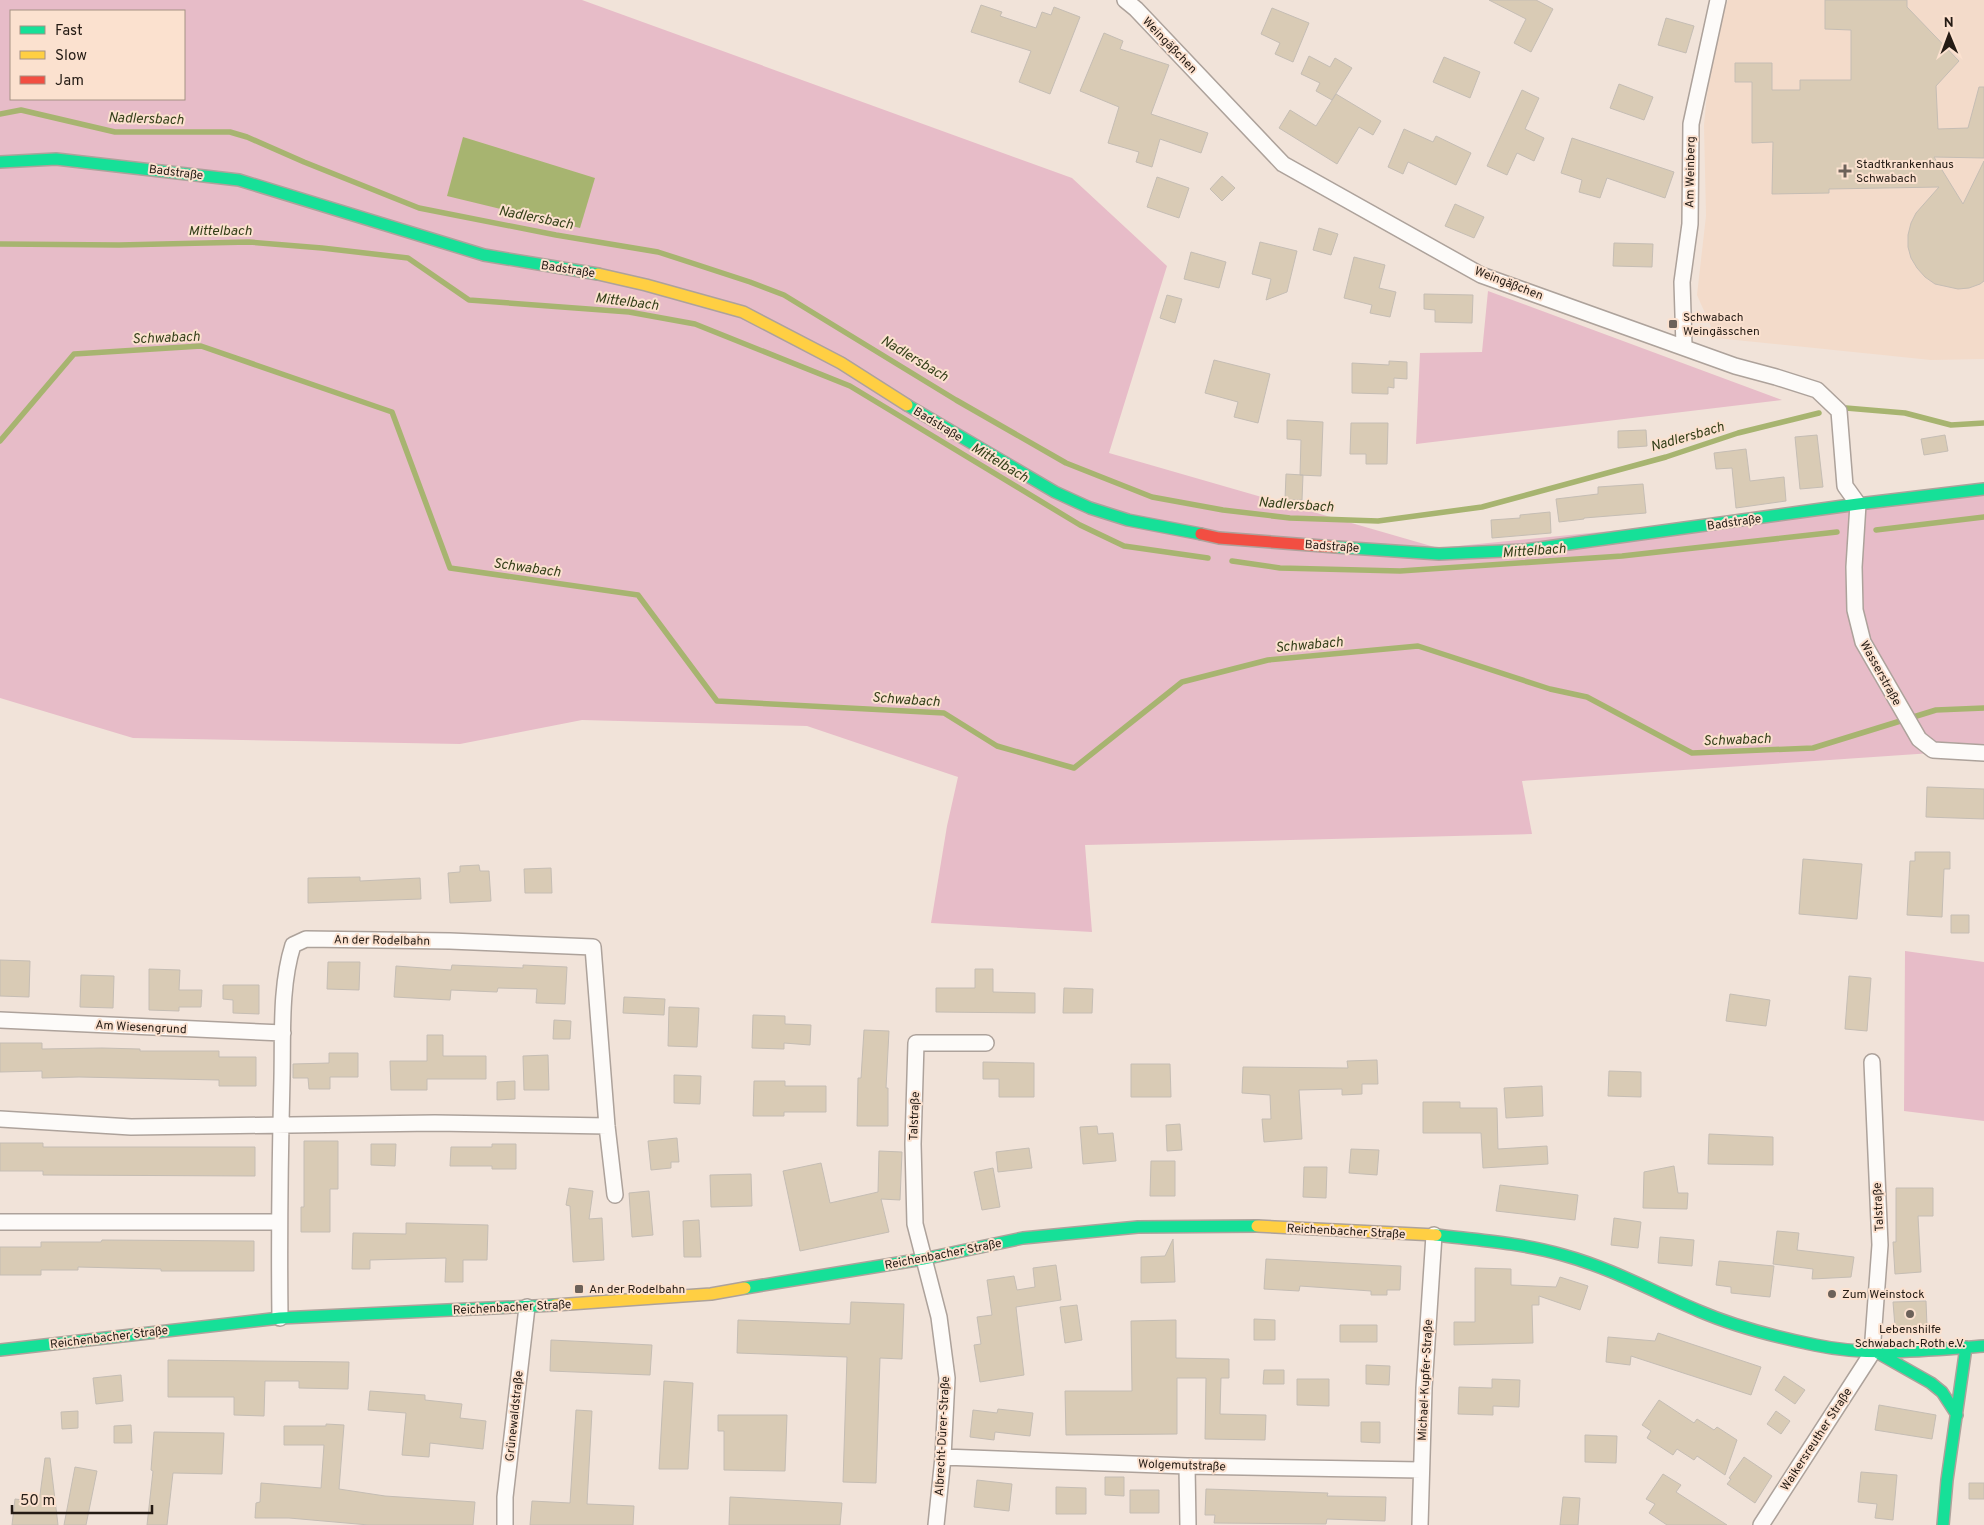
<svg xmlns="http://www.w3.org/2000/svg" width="1984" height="1525" font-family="Overpass,sans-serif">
<rect width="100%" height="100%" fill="#f1e3d9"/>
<path fill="#f3dbca" d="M1728,0H1984V359L1931,360L1716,338L1697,295L1706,216L1704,125L1707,94L1722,15Z"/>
<path fill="#e7bcc8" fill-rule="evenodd" d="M0,0H582L1072,178L1167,266L1109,453L1438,548L1984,494V754L1932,753L1522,781L1532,834L1085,845L1092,932L931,923L947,826L958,777L807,726L582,720L460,744L133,738L0,698ZM11,11H184V99H11Z
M1488,291L1782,400L1416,444L1420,353L1482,352Z
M1905,951L1984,962V1121L1904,1111Z"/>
<path fill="#a7b470" d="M463,137L595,178L580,228L447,196Z"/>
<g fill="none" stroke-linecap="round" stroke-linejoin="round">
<path stroke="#a7b470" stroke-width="5.5" d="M0,114L21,110L115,132H230L247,137L304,162L419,208L556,235L658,252L750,282L784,295L956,400L1066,463L1152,497L1223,510L1290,518L1378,521L1482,507L1666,457L1738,433L1819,413
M0,244L119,245L249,242L322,248L408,258L469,300L629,312L695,324L850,386L1080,525L1124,546L1208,558
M1846,408L1905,413L1951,425L1984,423
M0,441L74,354L201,346L392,412L450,568L638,595L717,701L944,713L997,746L1074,768L1182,682L1268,660L1418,646L1550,689L1587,697L1692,753L1813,748L1936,710L1984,708
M1876,530L1984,517
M1232,561L1280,568L1400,571L1622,556L1837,532"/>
</g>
<path fill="#d9cbb5" stroke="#c5bdb4" d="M1489,0H1536L1553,9L1531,52L1514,43L1526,19Z
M1825,0H1907V7L1959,61L1936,86L1938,129L1968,128L1979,87H1984V158L1934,157L1963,204L1984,161V281L1980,284L1969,288L1958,289L1935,284L1925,277L1917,268L1911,258L1908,247V235L1911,223L1916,213L1939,187L1829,189V193L1772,194L1773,142L1752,143V82H1735V63H1772V90H1800V80H1851V30L1825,29Z
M981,5L1002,12L1000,16L1036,28L1042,12L1051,15L1054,7L1080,17L1050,94L1019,82L1031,51L971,32Z
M1272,8L1309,23L1293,62L1275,54L1280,43L1261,34Z
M1666,18L1694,26L1686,53L1658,45Z
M1104,33L1123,41L1120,49L1169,65L1151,114L1208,133L1201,153L1160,139L1152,167L1136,162L1139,152L1108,143L1119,107L1080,91Z
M1309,56L1330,67L1335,58L1352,68L1332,100L1316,91L1320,83L1301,74Z
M1444,57L1480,72L1470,98L1433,82Z
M1619,84L1653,97L1644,120L1610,108Z
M1522,90L1539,98L1525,129L1544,138L1534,161L1517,153L1507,175L1487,166Z
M1336,94L1381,121L1373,135L1359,127L1337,164L1279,128L1290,110L1316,126Z
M1404,129L1433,142L1436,136L1471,153L1456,185L1408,162L1403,174L1388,167Z
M1572,138L1674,172L1665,198L1607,178L1600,198L1579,192L1582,180L1561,173Z
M1222,176L1235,188L1222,201L1210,189Z
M1157,177L1189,188L1179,218L1147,207Z
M1455,204L1484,217L1474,238L1445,226Z
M1319,228L1338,234L1331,255L1313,250Z
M1260,242L1297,251L1287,292L1266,300L1271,279L1252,274Z
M1614,243L1653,244L1652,267L1613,266Z
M1191,252L1226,262L1219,288L1184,279Z
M1354,257L1385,265L1379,288L1396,292L1390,317L1370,313L1372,305L1344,298Z
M1424,294L1473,295L1472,323L1435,322V310L1424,309Z
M1167,295L1182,299L1175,323L1160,318Z
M1214,360L1270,374L1258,423L1234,417L1238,402L1205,393Z
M1389,361L1407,362V379L1394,378V388L1388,387V394L1352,393V363L1389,365Z
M1287,420L1323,422L1321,476L1300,475L1301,440L1287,439Z
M1351,423H1388L1387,464H1366V454H1350Z
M1646,430L1647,446L1618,448V431Z
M1817,435L1823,487L1800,489L1795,437Z
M1945,435L1948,451L1924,455L1921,439Z
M1746,449L1750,481L1784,477L1786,501L1736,508L1732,468L1716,469L1714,453Z
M1286,474L1303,475L1302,500H1285Z
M1643,484L1646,513L1584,518V519L1559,522L1556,499L1598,494V487Z
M1550,512L1551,533L1492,538L1491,520L1520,518V515Z
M1927,787L1984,789V819L1926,817Z
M1915,852H1950V869H1944L1942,917L1907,915L1910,861H1915Z
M1803,859L1862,864L1857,919L1799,914Z
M479,865L480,871H489L491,901L450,903L448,873L460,872V866Z
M551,868L552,893H525L524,869Z
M360,877V881L420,878L421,899L308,903V878Z
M1951,915H1969V933H1951Z
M0,960L30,961L29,997L0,996Z
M328,962H360L359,990L327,989Z
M452,965L523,968V965L567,967L565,1004L536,1003L537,989L498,988L497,992L451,990L450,1000L394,997L396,966L451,970Z
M149,969L180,970L179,990H202L201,1007H179V1011L149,1010Z
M975,969H993V992L1035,993V1013L936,1012V988H975Z
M81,975L114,976L113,1008L80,1007Z
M1849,976L1871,978L1867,1031L1845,1029Z
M223,985H259V1014L233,1013V1000L223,999Z
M1064,988L1093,989L1092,1013H1063Z
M1730,994L1770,1000L1766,1026L1726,1021Z
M624,997L665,999L664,1015L623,1013Z
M669,1007L699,1008L697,1047L668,1046Z
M753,1015L785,1016V1024L811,1025L810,1045L784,1043V1049L752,1048Z
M554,1020L571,1021L570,1039H553Z
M864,1030L889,1031L886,1088H888V1126H857L858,1078H861Z
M427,1035H443V1056H486V1079H427V1090H391L390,1061H427Z
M0,1043H42V1049L102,1048L140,1049V1051H219V1057H256V1086H219V1080L79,1077L42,1078V1071L0,1072Z
M329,1053H358V1077H330V1089H309L308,1078H293V1064L329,1063Z
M548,1055L549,1090H524L523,1056Z
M1377,1060L1378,1084H1362V1094L1342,1095V1089L1299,1090L1302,1139L1264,1142L1262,1119H1271L1270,1095L1242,1093L1243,1067L1348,1068L1347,1061Z
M983,1062L1034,1063V1097H999V1079H983Z
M1131,1064H1170L1171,1097H1131Z
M1609,1071L1641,1072V1097L1608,1096Z
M674,1075L701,1076L700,1104L674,1103Z
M515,1081V1099L497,1100V1082Z
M754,1081H785V1086H826V1112H784V1116H753Z
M1542,1086L1543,1116L1506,1118L1504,1088Z
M1423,1102H1460V1108H1497L1498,1149L1547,1146L1548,1164L1483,1168L1481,1133H1423Z
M1180,1124L1182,1150L1167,1151L1166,1125Z
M1097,1126L1098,1134L1113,1133L1116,1161L1083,1164L1080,1127Z
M1709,1134L1773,1137V1165L1708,1164Z
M677,1138L679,1162H671V1168L651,1170L648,1141Z
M304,1141H338V1189H330V1232H301V1207H304Z
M0,1143H43V1147H255V1176L43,1175V1171H0Z
M371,1144H396L395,1166L371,1165Z
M492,1144H516V1169H492V1166H450L451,1147H492Z
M1029,1148L1032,1168L998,1172L996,1152Z
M1351,1149L1379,1150L1377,1175L1349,1173Z
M879,1151L902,1152L900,1200L881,1199L889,1232L800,1251L783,1171L821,1163L830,1203L878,1192Z
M1151,1161H1175V1196H1150Z
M1674,1166L1678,1193H1688L1687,1209L1643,1208L1644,1172Z
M1304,1167H1327L1326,1198L1303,1197Z
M993,1168L1000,1207L982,1210L974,1172Z
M751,1174L752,1206L711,1207L710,1175Z
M1500,1185L1578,1195L1575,1220L1496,1211Z
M569,1188L593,1191L589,1219L602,1218L604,1260L573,1262L570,1206L566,1205Z
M1896,1188H1933V1216H1918L1921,1272L1895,1274L1893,1242H1896Z
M649,1191L653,1235L632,1237L629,1193Z
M1614,1218L1641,1222L1638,1248L1611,1245Z
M699,1220L701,1257H684L683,1221Z
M406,1223L488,1225L487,1260H463V1282H445L446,1258L370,1260V1269H352L353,1233L406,1234Z
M1777,1231L1799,1233L1797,1250L1854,1257L1851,1277L1812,1279L1813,1269L1773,1264Z
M1660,1237L1694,1240L1692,1266L1658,1263Z
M1173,1239L1175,1282L1141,1283V1257L1165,1256Z
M102,1240L254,1241V1271H161V1269L78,1267V1270H41V1275H0V1247H41V1242H101Z
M1266,1259L1401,1266L1400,1290H1387V1295H1371V1291L1300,1286L1299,1291L1264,1289Z
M1719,1261L1774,1266L1770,1297L1731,1293V1287L1716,1285Z
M1056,1265L1061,1300L1016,1307L1024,1375L980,1382L974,1345L981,1344L977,1317L992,1315L987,1280L1014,1276L1017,1290L1035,1287L1033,1268Z
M1475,1268L1511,1269V1285L1556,1287L1560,1277L1588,1286L1580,1310L1539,1296V1305H1532L1533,1343L1454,1345V1322H1475Z
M1926,1301L1927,1326L1895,1327L1893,1302Z
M851,1302L904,1304L902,1359L880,1358L876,1483L843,1482L847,1357L737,1353L738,1320L850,1324Z
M1077,1305L1082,1340L1065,1343L1060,1307Z
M1254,1319L1275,1320V1340H1254Z
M1176,1320V1358L1229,1359V1378H1221L1220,1414L1266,1415L1265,1440L1205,1439L1206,1378H1177V1434L1066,1435L1065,1391H1132L1131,1321Z
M1340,1325H1377V1342H1340Z
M1658,1333L1761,1367L1751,1395L1631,1356L1630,1365L1606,1362L1608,1337L1655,1341Z
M551,1340L652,1345L650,1375L550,1371Z
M168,1360L349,1362L348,1389L299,1388V1381H265L264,1416L234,1415V1397H168Z
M1366,1365L1390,1366L1389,1385L1366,1384Z
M1264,1370H1284V1384H1263Z
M121,1375L123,1401L96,1404L93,1378Z
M1784,1376L1805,1390L1795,1404L1775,1390Z
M1297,1379H1329V1406L1297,1405Z
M1492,1379L1520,1380L1519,1407L1493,1406V1415L1458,1414L1459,1387L1492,1388Z
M664,1381L693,1383L688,1469H659Z
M370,1391L425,1395V1400L462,1404L460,1418L486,1421L483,1449L430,1443L429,1457L402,1455L406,1413L368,1410Z
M1659,1400L1694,1423L1697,1419L1714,1430L1717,1427L1737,1440L1725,1475L1697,1456L1694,1460L1677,1449L1673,1455L1647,1438L1651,1431L1642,1425Z
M1879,1405L1936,1415L1932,1439L1875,1430Z
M998,1409L1033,1413L1030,1436L995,1432L994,1440L970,1437L973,1410L997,1413Z
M576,1410L592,1411L587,1504L634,1506L633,1525H530L532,1501L570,1503Z
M78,1411V1428L62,1429L61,1412Z
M1776,1411L1790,1421L1781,1434L1767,1424Z
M718,1415H787L785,1471L724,1470V1431H718Z
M1361,1422H1380V1443L1361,1442Z
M326,1424L344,1425L339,1489L385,1496L475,1502L473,1525H369L289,1518H255L256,1503L260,1502L261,1483L321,1488L324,1445H284V1426H326Z
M131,1425L132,1443H114V1426Z
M154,1432L224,1433L222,1474L173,1473L167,1525H147L153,1471L151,1470Z
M1585,1435L1617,1436L1616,1463L1585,1462Z
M1744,1457L1772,1476L1755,1503L1727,1484L1731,1479L1729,1478Z
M45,1458H50L58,1525H12L15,1499L39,1502Z
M75,1467L97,1471L86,1525H64Z
M1861,1472L1897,1475L1893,1520L1875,1518L1877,1504L1858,1502Z
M1663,1474L1681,1485L1676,1492L1727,1525H1667L1649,1513L1655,1504L1646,1499Z
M1105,1477H1124V1496L1105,1495Z
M977,1480L1012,1484L1009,1511L974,1507Z
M1969,1483H1984V1499H1969Z
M1056,1487L1086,1488V1514H1056Z
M1206,1489L1328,1493L1327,1496L1386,1497L1385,1521L1327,1519L1326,1524L1214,1523L1215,1515H1205Z
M1130,1490H1159V1513H1130Z
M730,1497L842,1503L840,1525H729Z
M1563,1497L1580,1498L1578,1525H1560Z"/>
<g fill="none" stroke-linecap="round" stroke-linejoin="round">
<g stroke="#ada29b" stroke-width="18">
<path id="street" d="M1125,0L1136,9L1283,164L1481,275L1735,366L1776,377L1817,390L1839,411L1845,486L1858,504L1854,567L1855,610L1863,642L1919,739L1933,750L1984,753
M1684,346L1682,282L1690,224L1691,124L1718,0
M0,1020L283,1033
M0,1119L131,1127L435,1123L607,1126
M0,1222H278
M280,1318C279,1238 280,1158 282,1078C283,1034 280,986 293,945L306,939L450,941L593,947L607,1126L615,1195
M943,1457L1187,1466L1421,1470
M1187,1466L1188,1525
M505,1525V1497L527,1307
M936,1525L943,1457L947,1378L939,1317L915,1224L913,1144L916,1043H986
M1420,1525L1424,1388L1434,1235
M1761,1525L1872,1353L1880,1245L1872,1062"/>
</g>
<g stroke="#ada29b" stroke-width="14">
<path id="fast" d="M0,162L56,159L239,180L484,255L598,274
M907,405L1055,492L1090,508L1128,520L1201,534
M1336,547L1439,554L1525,550L1858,504L1984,489
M1436,1235C1478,1240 1522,1243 1563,1255C1611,1268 1654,1292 1699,1311C1736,1327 1776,1337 1815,1345C1871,1357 1928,1350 1984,1346
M745,1288L923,1259L1023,1238L1138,1227L1257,1226
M0,1350L280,1318L555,1305
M1878,1353L1931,1383L1942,1392L1957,1415
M1943,1525L1947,1480L1966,1347"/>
</g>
<g stroke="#ada29b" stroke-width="14">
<path id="slow" d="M598,274L646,285L743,312L841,363L907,405
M1257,1226L1436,1235
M555,1305L711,1294L745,1288"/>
</g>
<g stroke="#ada29b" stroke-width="14">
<path id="jam" d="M1201,534L1219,538L1336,547"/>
</g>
<use href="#street" stroke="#fdfbf9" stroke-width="15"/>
<use href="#fast" stroke="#16e098" stroke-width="11"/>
<use href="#slow" stroke="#ffcf43" stroke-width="11"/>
<use href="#jam" stroke="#f24e42" stroke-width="11"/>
</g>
<g fill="#6c6159" stroke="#fbe1cf" stroke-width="2">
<path d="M1842.5 163.5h5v5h5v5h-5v5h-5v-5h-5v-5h5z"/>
<rect x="1668" y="319" width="10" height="10" rx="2.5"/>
<rect x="574" y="1284" width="10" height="10" rx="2.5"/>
<circle cx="1832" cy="1294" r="5"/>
<circle cx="1910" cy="1314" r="5"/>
</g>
<g text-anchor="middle" stroke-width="4" stroke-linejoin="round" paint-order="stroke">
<g font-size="12" fill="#241b14" stroke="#fbe1cf">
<text transform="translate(1170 45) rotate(46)" y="4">Weingäßchen</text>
<text transform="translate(176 172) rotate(7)" y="4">Badstraße</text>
<text transform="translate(1690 172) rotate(-89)" y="4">Am Weinberg</text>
<text transform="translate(568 269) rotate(9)" y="4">Badstraße</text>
<text transform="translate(1509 283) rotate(21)" y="4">Weingäßchen</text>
<text transform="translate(938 424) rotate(31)" y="4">Badstraße</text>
<text transform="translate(1734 522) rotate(-8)" y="4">Badstraße</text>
<text transform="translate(1332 546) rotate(4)" y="4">Badstraße</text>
<text transform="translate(1881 673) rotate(61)" y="4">Wasserstraße</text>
<text transform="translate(382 940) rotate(1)" y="4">An der Rodelbahn</text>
<text transform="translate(141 1027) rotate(3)" y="4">Am Wiesengrund</text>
<text transform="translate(914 1116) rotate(-88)" y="4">Talstraße</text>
<text transform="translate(1878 1207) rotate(-93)" y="4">Talstraße</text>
<text transform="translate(1346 1231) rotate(3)" y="4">Reichenbacher Straße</text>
<text transform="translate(943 1254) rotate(-11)" y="4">Reichenbacher Straße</text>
<text transform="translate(512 1307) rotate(-3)" y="4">Reichenbacher Straße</text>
<text transform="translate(109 1337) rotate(-7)" y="4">Reichenbacher Straße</text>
<text transform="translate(1425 1380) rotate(-87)" y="4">Michael-Kupfer-Straße</text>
<text transform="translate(514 1416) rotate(-84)" y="4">Grünewaldstraße</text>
<text transform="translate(942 1436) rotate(-87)" y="4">Albrecht-Dürer-Straße</text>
<text transform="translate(1816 1439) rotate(-57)" y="4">Waikersreuther Straße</text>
<text transform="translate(1182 1465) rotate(2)" y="4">Wolgemutstraße</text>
</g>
<g font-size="12" fill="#241b14" stroke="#fbe1cf" text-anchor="start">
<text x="1856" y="168">Stadtkrankenhaus<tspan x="1856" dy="14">Schwabach</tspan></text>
<text x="1683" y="321">Schwabach<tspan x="1683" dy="14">Weingässchen</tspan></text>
<text x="589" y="1293">An der Rodelbahn</text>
<text x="1842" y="1298">Zum Weinstock</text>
<text x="1910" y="1333" text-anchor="middle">Lebenshilfe<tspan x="1910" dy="14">Schwabach-Roth e.V.</tspan></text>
</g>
<g font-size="14" font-style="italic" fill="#35401a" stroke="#fbe1cf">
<text transform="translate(146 118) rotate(2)" y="5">Nadlersbach</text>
<text transform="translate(536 217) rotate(11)" y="5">Nadlersbach</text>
<text x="220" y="235">Mittelbach</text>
<text transform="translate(627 301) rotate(7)" y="5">Mittelbach</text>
<text transform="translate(166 337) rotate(-2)" y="5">Schwabach</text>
<text transform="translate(915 358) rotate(31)" y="5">Nadlersbach</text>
<text transform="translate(1687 436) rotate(-16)" y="5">Nadlersbach</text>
<text transform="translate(1000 462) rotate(31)" y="5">Mittelbach</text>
<text transform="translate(1296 504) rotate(4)" y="5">Nadlersbach</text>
<text transform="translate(1534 550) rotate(-4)" y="5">Mittelbach</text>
<text transform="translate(527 567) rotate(8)" y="5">Schwabach</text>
<text transform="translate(1309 644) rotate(-5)" y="5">Schwabach</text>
<text transform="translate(906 699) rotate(4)" y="5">Schwabach</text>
<text transform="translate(1737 739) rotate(-2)" y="5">Schwabach</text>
</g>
</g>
<rect x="10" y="10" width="175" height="90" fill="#fbe1cf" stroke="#a59284"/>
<rect x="20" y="26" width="25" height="8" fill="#16e098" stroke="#a59284"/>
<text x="55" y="35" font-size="15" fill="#241b14">Fast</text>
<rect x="20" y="51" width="25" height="8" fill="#ffcf43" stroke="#a59284"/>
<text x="55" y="60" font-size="15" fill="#241b14">Slow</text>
<rect x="20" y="76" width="25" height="8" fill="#f24e42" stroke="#a59284"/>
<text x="55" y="85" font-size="15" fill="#241b14">Jam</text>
<g transform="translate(1949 35) rotate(359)" stroke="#fbe1cf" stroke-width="4" paint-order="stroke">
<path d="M0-4L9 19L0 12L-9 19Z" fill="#241b14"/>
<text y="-8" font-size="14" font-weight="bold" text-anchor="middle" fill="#241b14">N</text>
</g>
<path d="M12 1505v8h140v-8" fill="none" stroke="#241b14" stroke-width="2.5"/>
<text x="20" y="1505" font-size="15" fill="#241b14" stroke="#fbe1cf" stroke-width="4" paint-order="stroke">50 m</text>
</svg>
